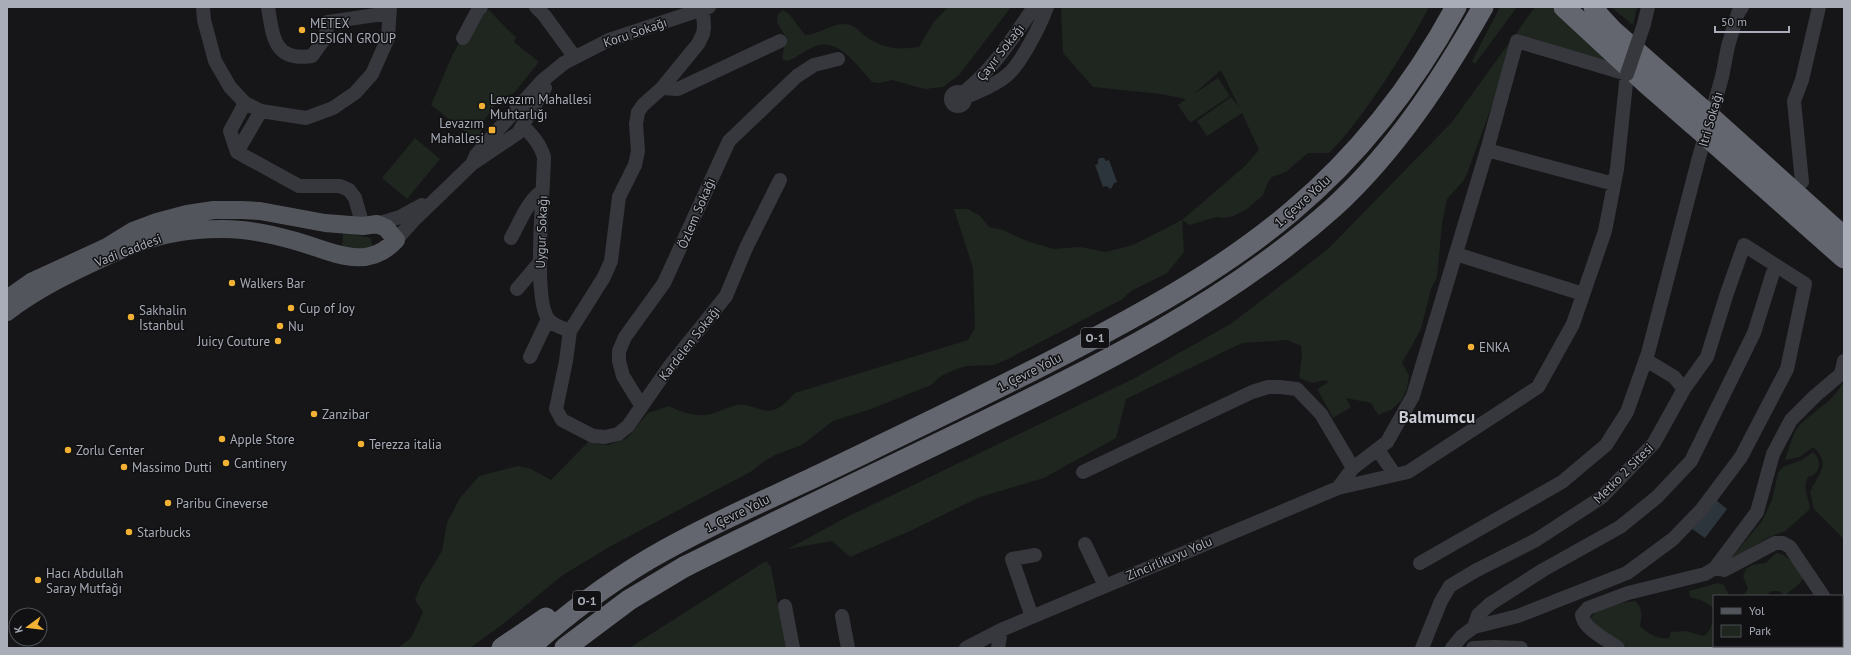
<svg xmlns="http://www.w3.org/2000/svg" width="1851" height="655" font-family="'PT Sans',sans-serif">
<rect width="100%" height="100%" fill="#161618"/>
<path fill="#1e261f" d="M948,7H1011L959,75L943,87L925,89L892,80L879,83L872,82C858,67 837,35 813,47C804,51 797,57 788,61L782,59L786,38L777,22L778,14L783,10L789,14L805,35C820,35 835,20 850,25C856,27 860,32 865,36C884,49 897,50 919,47L933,23Z
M1063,7H1429C1410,43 1388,78 1364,111C1353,126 1342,140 1329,153H1308L1286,172L1272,177L1268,182L1263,195L1246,210L1233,216L1223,218L1216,217L1190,225L1182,220L1184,252L1167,273L1131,291L1121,300L1006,360L994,365L966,366L954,370L941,376L931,385L871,409L833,421L802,445L775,455L763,462L752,471L609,547L563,575L503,624L470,648H398L411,638L423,612L415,600L420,587L442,551L447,523L460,498L479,476L518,466L531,469L551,480L589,441L598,444L609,445L627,438L648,413L669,406C680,412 699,418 711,414C722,411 734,403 746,405C755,407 764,413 773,410C782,408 789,399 795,393L968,340L975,328L973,268L954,209H968L980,216L989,227L1003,230L1027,241L1053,249L1080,247L1106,252L1133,245L1182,220L1245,166L1259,150L1242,113L1207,136L1197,121L1231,97L1239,107L1221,70L1194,94L1218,78L1230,96L1190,123L1178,105L1186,99L1161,94L1093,87L1063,53L1061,10Z
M1500,7H1517L1475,64L1472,61Z
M1535,7H1556L1613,64L1516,33L1509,59L1465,179L1447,199L1442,224L1437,277L1431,289L1421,329L1402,363L1409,375L1407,389L1401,401L1391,410L1378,415L1371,403L1346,398L1351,407L1333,418L1317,389L1329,382L1325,380L1312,383L1299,378L1302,355L1301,346L1287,340L1242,343L1126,399L1116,438L1044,478L980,497L910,531L850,557L832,541L788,549L845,518L1135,378L1232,323L1328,249L1452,122Z
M1611,7H1637L1633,25Z
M489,10L508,30L516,37L514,42L539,62L514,93L500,98L482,123L480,137L477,141L431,105L452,56L464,34L478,14Z
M415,138L440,159L407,199L382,178Z
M343,232L371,238L372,246C364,252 352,248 342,247Z
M1844,380V539L1814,509L1810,492C1818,475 1832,463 1813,447L1800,457L1785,460C1788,452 1793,432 1799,426C1813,411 1836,400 1844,380Z
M1813,452C1823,461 1820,474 1808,477C1802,489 1809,497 1810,509L1785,531L1767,538L1726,564L1762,521L1772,500L1778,473L1783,467L1802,460Z
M1776,553C1787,554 1801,568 1803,579L1799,584L1784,596L1779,591H1772L1764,596H1743L1748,589L1743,576L1746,569L1752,565L1766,563Z
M766,561L771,567L786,648H629Z
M1718,583L1724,585L1729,596H1714V608L1703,601L1690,597L1689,591Z
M1635,601C1643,608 1642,616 1640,626C1646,633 1659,640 1669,638L1671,632L1685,631L1704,636L1709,631L1714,619V646H1754L1751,648H1628L1605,631L1599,628L1590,618C1602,605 1618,604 1635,601Z"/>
<path fill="#2c353c" d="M1100,158H1104L1106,161L1109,160L1117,182L1114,183L1111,189L1106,186L1103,187L1095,165L1098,164V160Z
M1716,500L1727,509L1705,538L1692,529Z"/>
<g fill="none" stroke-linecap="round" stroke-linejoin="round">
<path stroke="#37383d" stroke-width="14" d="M203,7L204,20L215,61L230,87L245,103L261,111L306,118L333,108L355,93L372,74L388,38L390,7
M268,7C273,37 274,62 312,56L325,38L328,22L389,13
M536,7L544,15L574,56
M703,10L704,27L703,34L698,44L662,88L643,105L638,112L636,124L638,151L635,165L619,197L611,261L604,277L570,331L566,361L556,409L562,420L593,436L605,437L618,434L628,426L669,367L726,296L746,248L780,180
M1644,24L1648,7
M463,38L478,10L481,7
M662,88L678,89L780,41
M951 99a7 7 0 1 1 14 0a7 7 0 1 1-14 0Z
M963,93C994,68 1012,39 1034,7
M965,98C979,91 994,86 1006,76C1020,66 1041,24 1047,7
M523,126C533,136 540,144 544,157C544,187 532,302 549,320C554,326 563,328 570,331
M1487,150L1614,184
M237,152L299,186H340L349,190L355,198L363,226
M237,152L230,131L245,103
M237,152L261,111
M472,164L476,155L487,142L542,81L564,63L609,40L709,7
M1802,182L1794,101L1802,80L1819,7
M377,224L400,217L422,205
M511,238C520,222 527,202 542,191
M396,240L413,221L472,164L518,133L545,88
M1456,254L1583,294
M517,289L539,263
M530,357L548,319
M1646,360L1674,377L1684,389
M641,405L623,376L619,361V351L625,337L664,283L729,141L797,76L814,65L838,59
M1378,450L1395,475
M1083,472L1252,392L1268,387H1280L1297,389L1321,414L1353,468
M1085,544L1105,586
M1420,563L1562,482L1606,445L1627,412L1648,353L1698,161L1722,77L1728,46L1738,13L1742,7
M1715,568L1724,570L1775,543H1783L1790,547L1823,596
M785,606L793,648
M842,616L848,648
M1032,617L1012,559L1035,555
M1474,627L1478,615L1490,604L1543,570L1620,527L1657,497L1691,461L1754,333L1775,266
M1842,627L1844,630
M966,648L1001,630L1338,488L1408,472L1538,387L1573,324L1605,231L1617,169L1627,74L1517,41L1487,150L1413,396L1387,442L1353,468L1338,488
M998,648L1001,630
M1422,648L1441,601L1450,586L1475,571L1536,540L1602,497L1654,443L1684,389L1707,357L1727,293L1744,245L1805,284L1787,369L1741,457L1702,509L1673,539L1627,573L1518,616L1474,627L1462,636L1452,648
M1473,648L1494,647L1521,648
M1618,648C1608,640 1583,629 1582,615L1588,608L1628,593L1705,574L1715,568L1757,512L1773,454L1791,420L1815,396L1841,374L1844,361"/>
<path stroke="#53555c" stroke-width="18" d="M7,299L31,282L107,247L133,231L157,222L187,214L214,210H242L260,211L325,223L363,226L377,224L386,228L396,240C365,274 328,249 292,240C270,234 247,229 224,229C206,229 187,230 170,234C148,238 127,247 107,256C72,272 37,289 7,312"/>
<path stroke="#63666e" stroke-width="21" d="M1564,7L1647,84L1694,125
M1594,7L1599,16L1613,31L1704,111
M502,648L546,618
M529,648C566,615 607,584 649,559C704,527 762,502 819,475C906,433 993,392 1078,347C1152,308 1226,267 1291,212C1359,155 1414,84 1456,7
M565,648L629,600L684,567C778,520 873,475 968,429C1096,367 1227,303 1334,207C1396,150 1442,79 1483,7"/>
<path stroke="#37383d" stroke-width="14" d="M1627,74L1644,24"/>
<path stroke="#63666e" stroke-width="21" d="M1704,111L1844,237
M1694,125L1844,258"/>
</g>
<g fill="#f2b134" stroke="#111113" stroke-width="1.5">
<circle cx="302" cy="30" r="4"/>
<circle cx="482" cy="106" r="4"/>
<rect x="488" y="126" width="8" height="8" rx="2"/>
<circle cx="232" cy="283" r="4"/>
<circle cx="291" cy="308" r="4"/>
<circle cx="131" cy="317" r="4"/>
<circle cx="280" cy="326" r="4"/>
<circle cx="278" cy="341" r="4"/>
<circle cx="1471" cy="347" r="4"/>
<circle cx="314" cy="414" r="4"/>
<circle cx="222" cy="439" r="4"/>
<circle cx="361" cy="444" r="4"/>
<circle cx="68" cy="450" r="4"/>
<circle cx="226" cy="463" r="4"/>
<circle cx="124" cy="467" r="4"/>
<circle cx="168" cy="503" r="4"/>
<circle cx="129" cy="532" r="4"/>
<circle cx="38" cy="580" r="4"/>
</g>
<g text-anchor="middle" stroke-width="3" stroke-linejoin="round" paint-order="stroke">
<g fill="#111113" stroke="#7b7e86" stroke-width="1">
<rect x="1081" y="328" width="28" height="20" rx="3"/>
<rect x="573" y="591" width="28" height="20" rx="3"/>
</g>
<g font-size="12" font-weight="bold" fill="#a8adb8">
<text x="1095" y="342">O-1</text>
<text x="587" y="605">O-1</text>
</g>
<g font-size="13" fill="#a8adb8" stroke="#111113" text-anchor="start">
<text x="310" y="28">METEX<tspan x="310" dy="15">DESIGN GROUP</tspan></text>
<text x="490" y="104">Levazım Mahallesi<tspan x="490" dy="15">Muhtarlığı</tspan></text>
<text x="484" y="128" text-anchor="end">Levazım<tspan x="484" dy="15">Mahallesi</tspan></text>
<text x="240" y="288">Walkers Bar</text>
<text x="299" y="313">Cup of Joy</text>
<text x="139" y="315">Sakhalin<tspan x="139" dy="15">İstanbul</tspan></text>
<text x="288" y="331">Nu</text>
<text x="270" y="346" text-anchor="end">Juicy Couture</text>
<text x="1479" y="352">ENKA</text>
<text x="322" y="419">Zanzibar</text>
<text x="230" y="444">Apple Store</text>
<text x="369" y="449">Terezza italia</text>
<text x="76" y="455">Zorlu Center</text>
<text x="234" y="468">Cantinery</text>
<text x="132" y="472">Massimo Dutti</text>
<text x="176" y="508">Paribu Cineverse</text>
<text x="137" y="537">Starbucks</text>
<text x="46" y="578">Hacı Abdullah<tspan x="46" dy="15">Saray Mutfağı</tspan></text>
</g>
<g font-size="13" fill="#a8adb8" stroke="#111113">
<text transform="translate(635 32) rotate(-19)" y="5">Koru Sokağı</text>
<text transform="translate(1000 52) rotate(-52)" y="5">Çayır Sokağı</text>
<text transform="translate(1710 119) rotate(-74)" y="5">Itri Sokağı</text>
<text transform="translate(1302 201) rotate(-42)" y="5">1. Çevre Yolu</text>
<text transform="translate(696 213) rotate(-67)" y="5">Özlem Sokağı</text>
<text transform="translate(541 232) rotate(-88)" y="5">Uygur Sokağı</text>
<text transform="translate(128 250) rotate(-21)" y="5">Vadi Caddesi</text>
<text transform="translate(689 343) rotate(-52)" y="5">Kardelen Sokağı</text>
<text transform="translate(1029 372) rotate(-27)" y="5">1. Çevre Yolu</text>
<text transform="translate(1623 473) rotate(-45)" y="5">Metko 2 Sitesi</text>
<text transform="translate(737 513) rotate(-26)" y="5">1. Çevre Yolu</text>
<text transform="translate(1169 558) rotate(-23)" y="5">Zincirlikuyu Yolu</text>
</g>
<g font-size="17" font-weight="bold" fill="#c9ccd4" stroke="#111113">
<text x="1437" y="423">Balmumcu</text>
</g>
</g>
<rect width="1851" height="655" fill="none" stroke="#a8adb8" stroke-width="16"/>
<rect x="1713" y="595" width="130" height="52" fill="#111113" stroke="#4d4f55"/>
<rect x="1721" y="608" width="20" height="6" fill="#53555c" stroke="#4d4f55"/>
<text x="1749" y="615" font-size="12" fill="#a8adb8">Yol</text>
<rect x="1721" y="625" width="20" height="12" fill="#1e261f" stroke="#4d4f55"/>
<text x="1749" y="635" font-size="12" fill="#a8adb8">Park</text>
<g transform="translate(28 627) rotate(255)"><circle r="19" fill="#111113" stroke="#4d4f55"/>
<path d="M0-3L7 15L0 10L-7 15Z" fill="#f2b134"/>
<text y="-6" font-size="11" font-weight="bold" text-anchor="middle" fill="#a8adb8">K</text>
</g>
<path d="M1715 26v6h74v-6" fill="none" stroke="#a8adb8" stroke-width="2"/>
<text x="1721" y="26" font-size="12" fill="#a8adb8" stroke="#111113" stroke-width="3" paint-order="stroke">50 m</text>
</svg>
